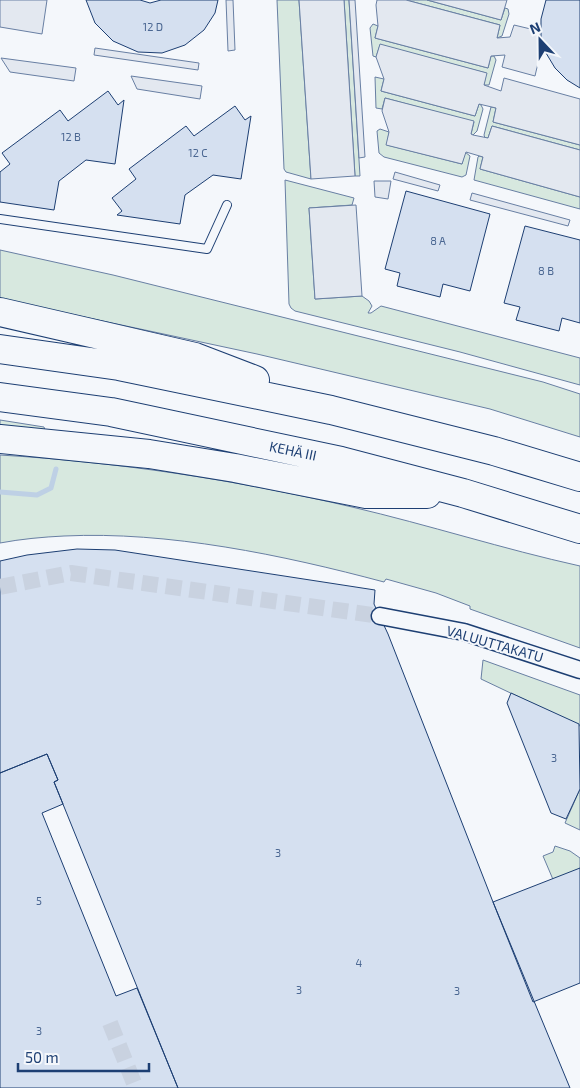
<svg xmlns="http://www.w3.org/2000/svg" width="580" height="1088" font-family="'Exo 2',sans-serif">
<rect width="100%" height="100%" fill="#f4f7fb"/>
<path fill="#d7e8df" stroke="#687fa3" d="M277,0H299L311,179L286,172L284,169Z
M344,0H349L360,176H355Z
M406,0H427L501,20L505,8L508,9L509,14L502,36L497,38L500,25Z
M373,24L378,26L375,38L488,68L491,56H494L496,60L489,85H484L486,73L380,45L376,57L373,56L370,28Z
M375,77L384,79L381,91L475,116L479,104L481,105L483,109L477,131L473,135L471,134L474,122L385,98L382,109L376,108Z
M491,107L496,108L493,122L580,145V150L492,126L488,138H485L484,135Z
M380,129L389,132L387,145L462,164L465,152L470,156L466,175L462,177L384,157L379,153L377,131Z
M479,156L483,157L480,169L580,197V209L474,180L478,157Z
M285,180L354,198L352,205L309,208L315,299L362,296L369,301L372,306L368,313H371L381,306L580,358V385L460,352L295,311L291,308L289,304Z
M0,250L113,275L543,382L580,394V437L490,409L257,354L0,299Z
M0,420L44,427L45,430L0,427Z
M0,455C118,462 237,480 352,507C429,525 503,549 580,566V648L470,609V606L436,593L386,579L384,582C283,555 168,531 64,536C43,537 21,539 0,543Z
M483,660L580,695V726L481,679Z
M580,789V830L565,823Z
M555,846L570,851L580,858V955L569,917L543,856L553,852Z"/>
<path fill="#e3e8f0" stroke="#687fa3" d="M0,0H47L42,34L0,27Z
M226,0H233L235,50L228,51Z
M299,0H344L355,176L311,179Z
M349,0H355L365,157L359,158Z
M377,0H406L500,25L497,38L510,37L514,25L539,31L538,63L535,76L502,67L505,55L491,56L488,68L375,38L378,26L376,5Z
M427,0H507L501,20Z
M380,44L487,73L484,85L501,91L504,78L580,99V145L493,122L496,108L479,104L475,116L381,91L384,79L376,57Z
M95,48L199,63L198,70L94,55Z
M1,58L76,68L74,81L10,72Z
M131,76L202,86L200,99L137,89Z
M385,98L474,121L471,134L473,135L488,138L492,126L580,150V197L480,169L483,157L466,152L462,164L386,145L389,132L382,111Z
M395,172L440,185L438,191L393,179Z
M374,181H391L388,199L375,197Z
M472,193L570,220L568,226L470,200Z
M356,205L362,296L315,299L309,208Z"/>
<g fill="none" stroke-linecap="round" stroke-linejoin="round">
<path stroke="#bed0e5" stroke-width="5" d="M0,492L37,495L51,488L56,469"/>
</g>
<path fill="#d5e0f0" stroke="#1d3f73" d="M86,0H140L150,3L161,0H218L215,13L204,30L185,45L162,53L138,52L113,41L95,23Z
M546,0H580V88L567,80L555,68L546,53L541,37V19Z
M108,91L118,105L124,100L115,164L86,160L59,181L54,210L0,202V172L10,164L2,153L60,110L68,121Z
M235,106L245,120L251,116L241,179L213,175L185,195L180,224L117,215L122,211L112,198L136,179L129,169L186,126L194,136Z
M406,191L490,214L470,291L443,284L440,297L397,286L400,273L385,269Z
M525,226L580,240V323L562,318L559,331L516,320L520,307L504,303Z
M77,549L115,550L375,590L374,604L388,634L493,902L570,1088H178L54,782L58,780L47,754L0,773V561L27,555Z
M511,693L579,724L580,789L566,819L551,813L507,703Z
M47,754L58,780L54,782L63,804L42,813L116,996L137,988L178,1088H0V773Z
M580,868V983L533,1002L493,902Z"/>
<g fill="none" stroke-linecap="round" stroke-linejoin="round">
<path stroke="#c9d2e0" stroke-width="16" stroke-dasharray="16 8" stroke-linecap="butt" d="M0,587L71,573L380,616
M110,1023L136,1088"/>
<g stroke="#1d3f73" stroke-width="10">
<path id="lane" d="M0,219L207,249L227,205"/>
</g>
<g stroke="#1d3f73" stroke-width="19">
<path id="street" d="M380,616L464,632L580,670"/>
</g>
<g stroke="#1d3f73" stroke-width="30">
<path id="highway" d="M0,312L195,357L255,380
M0,349L119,366L331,410L494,451L580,477
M0,397L111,412L341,461L463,493L580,529
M0,439L149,454L235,468L366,494H427"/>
</g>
<use href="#lane" stroke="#f4f7fb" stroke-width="8"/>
<use href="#street" stroke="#f4f7fb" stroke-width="16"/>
<use href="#highway" stroke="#f4f7fb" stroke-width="28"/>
</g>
<g text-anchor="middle" stroke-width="4" stroke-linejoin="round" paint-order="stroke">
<g font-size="11" fill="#4b6792">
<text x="153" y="31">12 D</text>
<text x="71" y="141">12 B</text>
<text x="198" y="157">12 C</text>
<text x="438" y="245">8 A</text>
<text x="546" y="275">8 B</text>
<text x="554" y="762">3</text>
<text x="278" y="857">3</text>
<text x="39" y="905">5</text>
<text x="359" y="967">4</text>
<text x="299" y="994">3</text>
<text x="457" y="995">3</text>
<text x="39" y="1035">3</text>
</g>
<g font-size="14" fill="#1d3f73" stroke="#f4f7fb">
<text transform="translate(293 451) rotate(12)" y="5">KEHÄ III</text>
<text transform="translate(495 644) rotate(16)" y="5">VALUUTTAKATU</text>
</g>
</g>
<g transform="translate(540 40) rotate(338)" stroke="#f4f7fb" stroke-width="4" paint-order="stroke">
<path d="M0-4L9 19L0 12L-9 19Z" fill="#1d3f73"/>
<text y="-8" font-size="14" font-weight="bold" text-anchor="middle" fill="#1d3f73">N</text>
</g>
<path d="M18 1063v8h131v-8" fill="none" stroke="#1d3f73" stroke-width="2.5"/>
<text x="25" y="1063" font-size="15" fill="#1d3f73" stroke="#f4f7fb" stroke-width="4" paint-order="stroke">50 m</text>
</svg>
